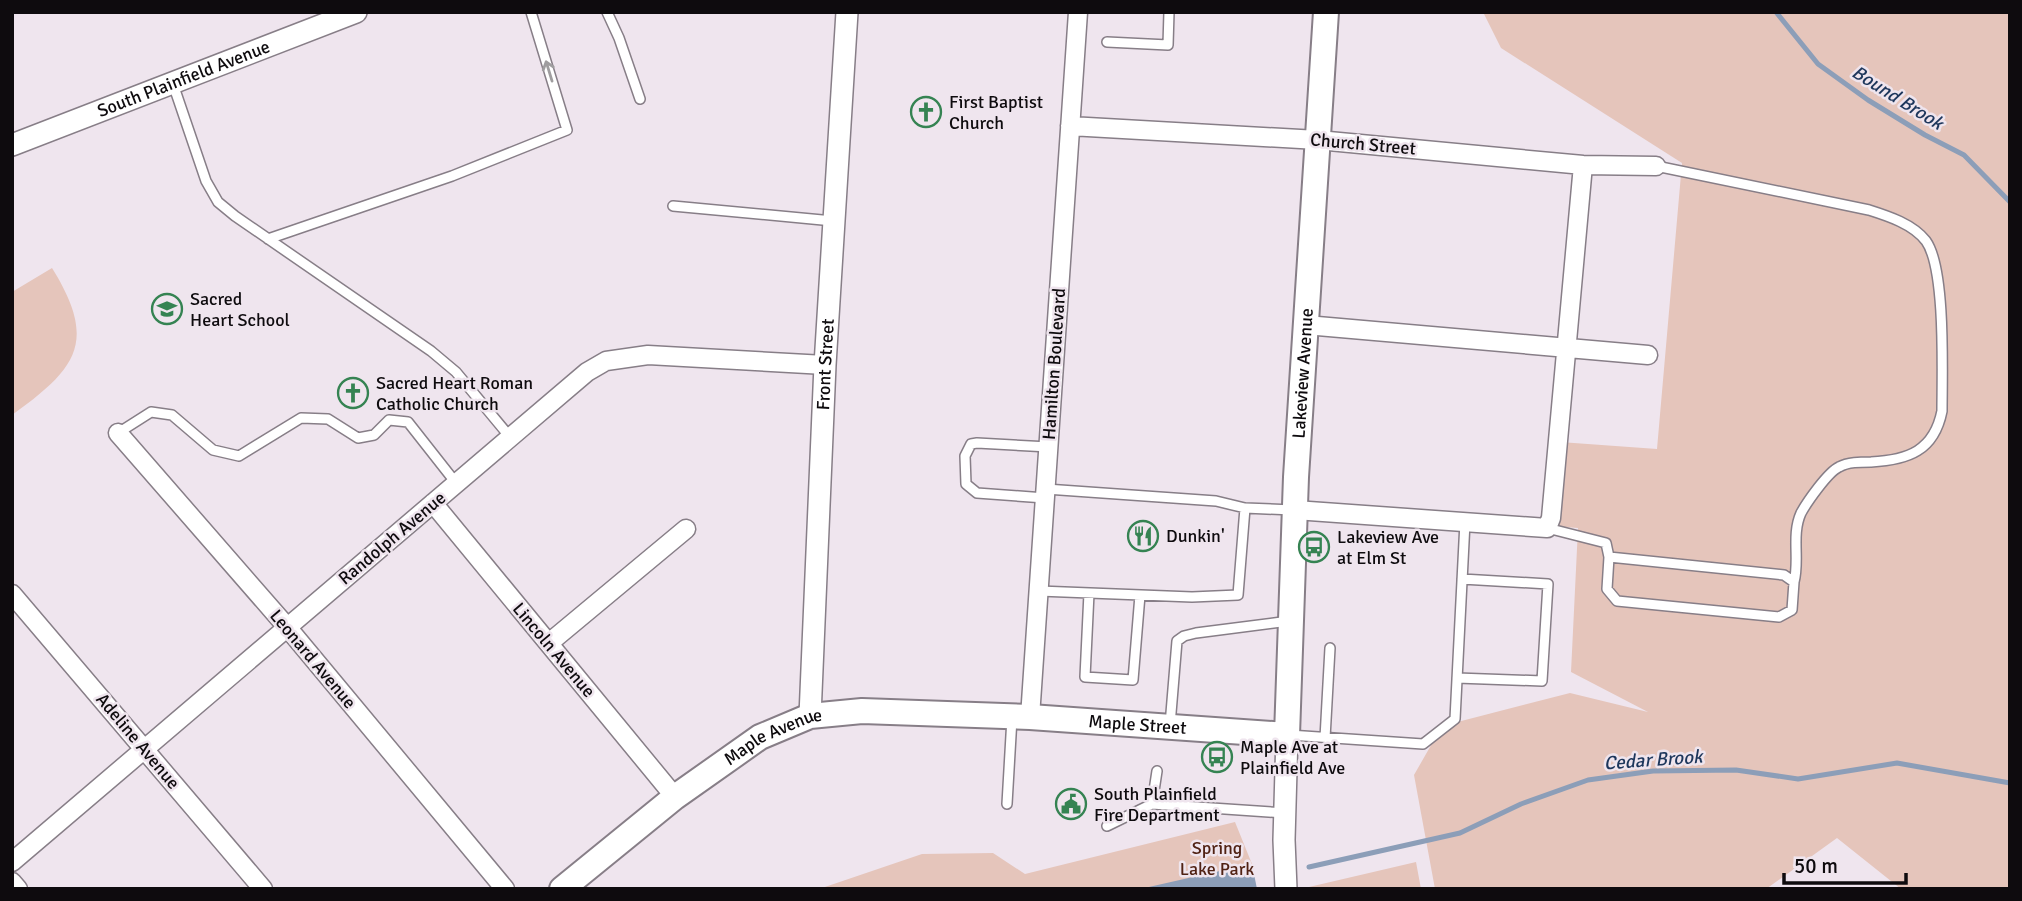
<svg xmlns="http://www.w3.org/2000/svg" width="2022" height="901" font-family="Signika,sans-serif">
<rect width="100%" height="100%" fill="#efe5ee"/>
<path fill="#e5c5bb" d="M1483,12H2010V889H1901L1837,838L1766,889H1435L1414,775L1442,726L1570,693L1648,712L1571,672L1578,528L1552,526L1560,442L1657,449L1682,163L1501,48Z
M52,268C98,342 77,368 12,415V292Z
M1235,822L1252,864L1254,889H819L922,854L993,853L1025,874Z
M1416,862L1421,889H1309V887Z"/>
<path fill="#8c9eb8" d="M1252,864L1257,889H1140L1246,865Z"/>
<g fill="none" stroke-linecap="round" stroke-linejoin="round">
<path stroke="#8c9eb8" stroke-width="5" d="M1776,12L1818,64L1868,100L1925,135L1964,155L2010,202
M1309,867L1460,833L1521,804L1588,780L1653,771L1736,770L1798,779L1897,763L2010,783"/>
<g stroke="#877e87" stroke-width="12">
<path id="service" d="M607,12L619,38L640,99
M1107,42L1168,45L1169,12
M173,84L206,181L218,202L235,216L431,351L456,372L510,437
M1656,166L1869,210C1888,216 1913,224 1926,241C1946,269 1942,374 1942,411C1934,451 1908,460 1871,462C1860,462 1848,462 1839,467C1828,472 1807,502 1801,513C1791,535 1800,560 1794,582
M673,206L833,221
M268,239L452,176L567,130L531,12
M118,433L151,412L172,415L213,450L239,456L301,418L328,419L358,438L374,435L389,420L408,422L456,483
M1046,489L1216,501L1245,508
M1045,498L977,493L966,484L965,456L971,444L977,443L1049,447
M1547,528L1606,543L1609,557L1607,589L1617,601L1779,617L1792,610L1794,582L1784,575L1609,557
M1039,591L1192,597L1238,595L1245,508L1293,510
M1089,593L1085,677L1133,680L1140,595
M1457,678L1542,681L1548,584L1462,579
M1170,725L1177,641L1184,636L1196,633L1289,621
M1289,735L1423,744L1455,719L1465,522
M1325,738L1330,648
M1157,771L1152,804L1285,813
M1007,804L1012,718
M1107,826L1152,804"/>
</g>
<g stroke="#877e87" stroke-width="21">
<path id="minor" d="M1070,126L1318,140L1583,165L1656,166
M1306,325L1648,355
M118,433L287,627L505,889
M433,503L675,797
M1295,510L1547,528L1551,518L1583,165
M12,594L263,889
M549,643L686,529
M1030,717L1078,12
M12,862L587,372L606,361L648,355L825,365
M12,882L18,889"/>
</g>
<g stroke="#877e87" stroke-width="24">
<g id="tertiary">
<path id="s1" d="M12,145L356,12"/>
<path id="s2" d="M810,716L825,365L847,12"/>
<path d="M1286,889L1284,840L1287,735"/>
</g>
</g>
<g stroke="#877e87" stroke-width="28">
<g id="secondary">
<path id="s3" d="M562,889L675,797L760,737L810,716L862,711L1030,717L1287,735L1296,477L1326,12"/>
</g>
</g>
<use href="#service" stroke="#fff" stroke-width="9"/>
<use href="#minor" stroke="#fff" stroke-width="18"/>
<use href="#tertiary" stroke="#fff" stroke-width="21"/>
<use href="#secondary" stroke="#fff" stroke-width="24"/>
</g>
<defs><path id="oneway-shaft" d="M-6 0H5M1.5-3L5.5 0L1.5 3" fill="none" stroke-width="1.6" stroke-linecap="round" stroke-linejoin="round" transform="scale(1.75)"/></defs>
<use stroke="#9f9d9f" href="#oneway-shaft" transform="translate(549 71) rotate(-107)"/>
<defs>
<g id="church-ring" transform="scale(1.575)"><circle r="9.5" fill="#efe5ee" stroke="#358352" stroke-width="1.5"/><path d="M-1.2-6h2.4v3.5h3.3v2.4h-3.3V6h-2.4V-.1h-3.3v-2.4h3.3Z" fill="#358352"/></g>
<g id="school-ring" transform="scale(1.575)"><circle r="9.5" fill="#efe5ee" stroke="#358352" stroke-width="1.5"/><path d="M0-5L7-2L0 1L-7-2ZM-4 1L0 2.5L4 1V4Q0 6-4 4Z" fill="#358352"/></g>
<g id="restaurant-ring" transform="scale(1.575)"><circle r="9.5" fill="#efe5ee" stroke="#358352" stroke-width="1.5"/><path d="M-5-6h1v4h1v-4h1v4h1v-4h1v5L-1.5 .5V6h-2V.5L-5-1ZM5-6V6H3V1.5H1.5Q1.5-4 5-6Z" fill="#358352"/></g>
<g id="bus-ring" transform="scale(1.575)"><circle r="9.5" fill="#efe5ee" stroke="#358352" stroke-width="1.5"/><path d="M-5-6H5V4H4V6H2V4H-2V6H-4V4H-5ZM-3.5-4V0h7V-4ZM-3.5 1.2v1.5H-2V1.2ZM2 1.2v1.5H3.5V1.2Z" fill="#358352"/></g>
<g id="civic-ring" transform="scale(1.575)"><circle r="9.5" fill="#efe5ee" stroke="#358352" stroke-width="1.5"/><path d="M-.6-6.5H3V-4.5H.6V-3L4-1V1h2V6H-6V1h2V-1L-.6-3ZM-1.2 2.5V6h2.4V2.5Z" fill="#358352"/></g>
</defs>
<g fill-rule="evenodd">
<use href="#church-ring" x="926" y="112"/>
<use href="#school-ring" x="167" y="309"/>
<use href="#church-ring" x="353" y="393"/>
<use href="#restaurant-ring" x="1143" y="536"/>
<use href="#bus-ring" x="1314" y="547"/>
<use href="#bus-ring" x="1217" y="757"/>
<use href="#civic-ring" x="1071" y="804"/>
</g>
<g text-anchor="middle" stroke-width="5" stroke-linejoin="round" paint-order="stroke">
<g font-size="18" fill="#0e0b0e" stroke="#efe5ee">
<text dy="6" stroke="none"><textPath href="#s1" startOffset="184">South Plainfield Avenue</textPath></text>
<text transform="translate(1363 144) rotate(5)" y="6">Church Street</text>
<text dy="6" stroke="none"><textPath href="#s2" startOffset="352">Front Street</textPath></text>
<text transform="translate(1054 364) rotate(-86)" y="6">Hamilton Boulevard</text>
<text dy="6" stroke="none"><textPath href="#s3" startOffset="1144">Lakeview Avenue</textPath></text>
<text transform="translate(392 538) rotate(-40)" y="6">Randolph Avenue</text>
<text transform="translate(554 650) rotate(50)" y="6">Lincoln Avenue</text>
<text transform="translate(313 659) rotate(50)" y="6">Leonard Avenue</text>
<text dy="6" stroke="none"><textPath href="#s3" startOffset="632">Maple Street</textPath></text>
<text dy="6" stroke="none"><textPath href="#s3" startOffset="262">Maple Avenue</textPath></text>
<text transform="translate(138 741) rotate(50)" y="6">Adeline Avenue</text>
</g>
<g font-size="18" fill="#0e0b0e" stroke="#efe5ee" text-anchor="start">
<text x="949" y="108">First Baptist<tspan x="949" dy="21">Church</tspan></text>
<text x="190" y="305">Sacred<tspan x="190" dy="21">Heart School</tspan></text>
<text x="376" y="389">Sacred Heart Roman<tspan x="376" dy="21">Catholic Church</tspan></text>
<text x="1166" y="542">Dunkin'</text>
<text x="1337" y="543">Lakeview Ave<tspan x="1337" dy="21">at Elm St</tspan></text>
<text x="1240" y="753">Maple Ave at<tspan x="1240" dy="21">Plainfield Ave</tspan></text>
<text x="1094" y="800">South Plainfield<tspan x="1094" dy="21">Fire Department</tspan></text>
</g>
<g font-size="18" fill="#502214" stroke="#efe5ee">
<text x="1217" y="854">Spring<tspan x="1217" dy="21">Lake Park</tspan></text>
</g>
<g font-size="19" font-style="italic" fill="#1d365b" stroke="#efe5ee">
<text transform="translate(1898 97) rotate(32)" y="7">Bound Brook</text>
<text transform="translate(1653 759) rotate(-4)" y="7">Cedar Brook</text>
</g>
</g>
<rect width="2022" height="901" fill="none" stroke="#0e0b0e" stroke-width="28"/>
<path d="M1784 873v10h122v-10" fill="none" stroke="#0e0b0e" stroke-width="3.5"/>
<text x="1794" y="873" font-size="21" fill="#0e0b0e" stroke="#efe5ee" stroke-width="5" paint-order="stroke">50 m</text>
</svg>
